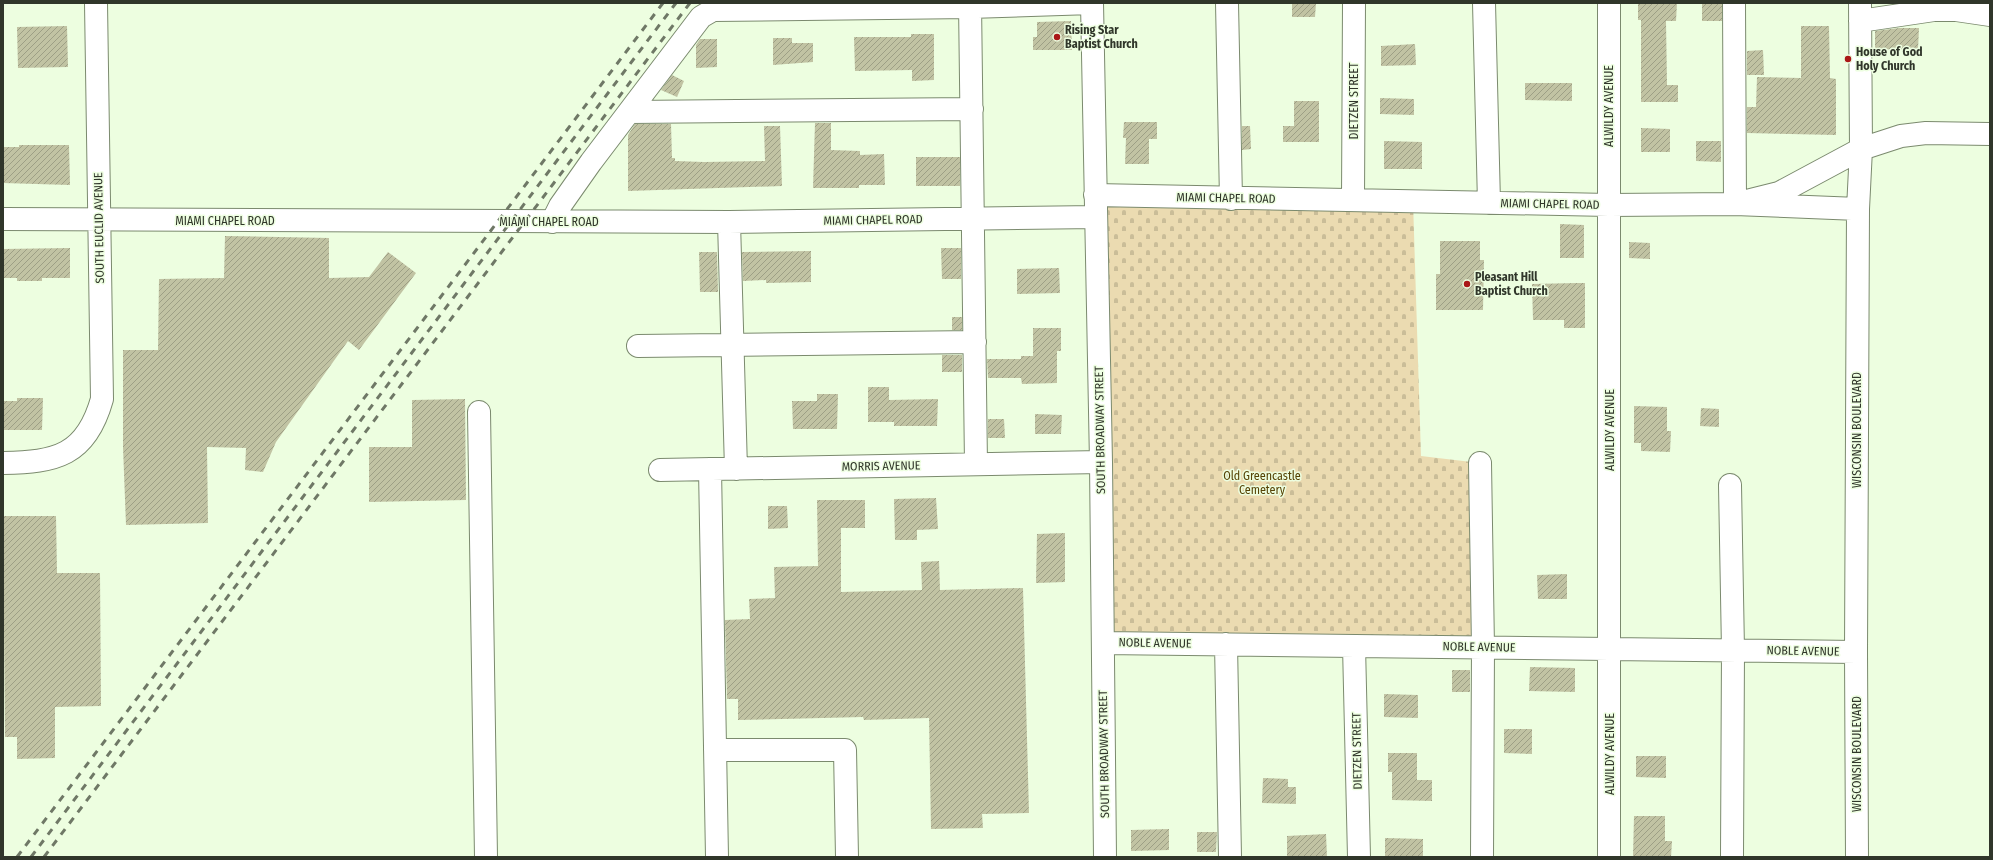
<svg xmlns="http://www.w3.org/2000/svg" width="1993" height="860" font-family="'Fira Sans Condensed',sans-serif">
<defs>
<pattern id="cemetery-stones" width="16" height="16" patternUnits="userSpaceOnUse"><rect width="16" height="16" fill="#ebdbb1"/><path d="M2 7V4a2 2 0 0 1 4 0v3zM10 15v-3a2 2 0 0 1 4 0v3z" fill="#cabd98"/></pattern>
<pattern id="building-hatch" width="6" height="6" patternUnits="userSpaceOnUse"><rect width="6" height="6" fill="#c1c3a3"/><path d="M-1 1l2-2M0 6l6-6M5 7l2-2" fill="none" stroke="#9d9f85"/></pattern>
</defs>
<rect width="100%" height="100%" fill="#edfee0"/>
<path fill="url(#cemetery-stones)" d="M1095,195L1413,201L1421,456L1480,463L1483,647L1103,643Z"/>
<path fill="url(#building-hatch)" d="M1292,3H1316L1315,17H1292Z
M1638,3H1677L1676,21H1666L1667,85H1678V102H1641V20H1638Z
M1702,4H1722V21H1702Z
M1071,21L1072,50H1033V37H1037V22Z
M67,26L68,67L18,68L17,27Z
M1801,26H1829L1830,78L1836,79V135L1747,133V107H1756L1757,77L1801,78Z
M1899,28H1919L1918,50L1875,49V31Z
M911,34H934V80L912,81V70L855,71L854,37H911Z
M773,38H792V43H813V62L773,65Z
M700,39H717V67L696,68V45Z
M1415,44L1416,65L1381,66V46Z
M1763,50L1764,75H1747V51Z
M672,75L684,81L677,97L661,90Z
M1525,83H1572V101L1525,100Z
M1380,98L1414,99V115L1380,114Z
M1294,101H1319V142H1283V126H1294Z
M1124,122H1157V139H1149V164H1125L1126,138H1123Z
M815,123H831V150L860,151V155L884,154L885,185H859V188H813Z
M635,124H671L672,158H675V161L704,162L765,161L764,126H780L782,186L628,191V135Z
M1242,126H1250L1251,149L1242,150Z
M1641,128L1670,129V152H1641Z
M1384,141L1422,142V169H1384Z
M1696,141H1721V162L1696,161Z
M19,145H69L70,185L3,183V147H19Z
M916,157H960V186H916Z
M1560,224L1584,225V258H1560Z
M225,236L329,238V278L369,277L388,252L416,273L359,350L348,341L276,442L263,472L245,470L246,448L207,447L208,523L126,525L123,447V350H158L159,279L224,278Z
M1440,241H1480V260H1484L1483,310H1436V274H1440Z
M1629,242L1650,243V259L1629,258Z
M70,248V278H42V281H17V278H3V249Z
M941,248H961V279H942Z
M811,251V282L766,283V280L743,281L742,252Z
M699,252H717L718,292H700Z
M1059,268L1060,293L1017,294V269Z
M1577,283H1585V328H1564V320H1533L1532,284Z
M952,317H962V330H952Z
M1033,328H1061V351H1057V383L1022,384L1021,378H988L987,359H1021V356H1033Z
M942,355H962V372H942Z
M868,387H889V400L938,399L937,426H894V422H868Z
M817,394H838L837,429H793L792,401H817Z
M17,398H43L42,430H3V401H17Z
M465,399L466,500L369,502V447H412V400Z
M1634,406L1667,407V431H1671L1670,452L1641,451V443H1634Z
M1701,408L1719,409V427L1700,426Z
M1035,414L1062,415L1061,434H1035Z
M988,419H1004L1005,438H988Z
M936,498L938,529L917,530V540H895L894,499Z
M817,500H865V528H841V592L922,590L921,562L939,561L940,590L1023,588L1029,813L982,814L983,828L931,829L929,718L864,720L863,717L738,720V699H727L725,620L750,619L749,599L775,598L774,567L818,566Z
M768,506H787L788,528L768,529Z
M3,516H56L57,573H100L101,706L55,707V758L17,759V737H5Z
M1065,533V582L1036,583L1037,534Z
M1567,574V599H1538L1537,575Z
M1530,667L1575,668V692L1529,691Z
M1452,670H1470V692H1452Z
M1384,694L1418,695V718L1384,717Z
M1504,729H1532V754L1504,753Z
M1388,753H1417V780H1432V801L1392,800V772H1388Z
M1636,756H1666V778L1636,777Z
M1263,778L1288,779V787H1296V804L1262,803Z
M1634,816H1665V841H1672L1671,857H1633Z
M1169,829V850L1131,851V830Z
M1197,832H1217L1216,852H1197Z
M1326,834L1327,857H1287V836Z
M1385,838L1423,839V857H1385Z"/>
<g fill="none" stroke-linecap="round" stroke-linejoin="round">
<g stroke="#7b8a6e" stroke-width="24">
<path id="minor" d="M970,3L976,464
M1227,3L1231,199
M1484,3L1489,203
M1609,3V857
M1734,3L1735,204L1858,209
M713,10L970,7L1092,3L1101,462L1105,857
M1860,21L1934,10H1956L1990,15
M630,112L972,109
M1095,195L1609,205L1735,204L1779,193L1861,149L1901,136L1926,133L1990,134
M1353,199L1354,3
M3,219L729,222L1096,217
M552,222L560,206L591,162L701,17L713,10L718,3
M729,222L736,469
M638,346L975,342
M479,412L486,857
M3,463C56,462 86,456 102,399L96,3
M1480,463L1483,647L1482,857
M710,469L717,857
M660,470L1101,462
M1730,485L1733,650L1732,857
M1103,643L1856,652
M1226,644L1230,857
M1354,646L1359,857
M715,750H845L847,857
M1857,857L1856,652L1858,209L1861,149L1860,3"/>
</g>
<use href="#minor" stroke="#fff" stroke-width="22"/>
<path stroke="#6f7866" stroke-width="3" stroke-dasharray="7 7" stroke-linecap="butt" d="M17,857L663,3
M31,857L676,3
M44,857L690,3"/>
</g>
<g fill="#aa1717" stroke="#edfee0" stroke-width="1.5">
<circle cx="1057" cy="37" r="4"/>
<circle cx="1848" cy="59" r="4"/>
<circle cx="1467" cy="284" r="4"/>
</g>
<g text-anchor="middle" stroke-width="3" stroke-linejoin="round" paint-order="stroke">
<g font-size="12" font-weight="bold" fill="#30362a" stroke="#edfee0" text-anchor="start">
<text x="1065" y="34">Rising Star<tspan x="1065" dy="14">Baptist Church</tspan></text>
<text x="1856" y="56">House of God<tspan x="1856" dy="14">Holy Church</tspan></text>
<text x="1475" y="281">Pleasant Hill<tspan x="1475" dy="14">Baptist Church</tspan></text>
</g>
<g font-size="12" fill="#30362a" stroke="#edfee0">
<text transform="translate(1354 101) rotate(-90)" y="4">DIETZEN STREET</text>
<text transform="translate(1609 106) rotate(-90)" y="4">ALWILDY AVENUE</text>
<text transform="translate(1226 198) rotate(1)" y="4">MIAMI CHAPEL ROAD</text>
<text transform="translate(1550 204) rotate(1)" y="4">MIAMI CHAPEL ROAD</text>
<text transform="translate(873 220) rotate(-1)" y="4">MIAMI CHAPEL ROAD</text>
<text x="225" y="225">MIAMI CHAPEL ROAD</text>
<text x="549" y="226">MIAMI CHAPEL ROAD</text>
<text transform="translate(99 228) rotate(-91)" y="4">SOUTH EUCLID AVENUE</text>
<text transform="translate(1100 430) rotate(-91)" y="4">SOUTH BROADWAY STREET</text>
<text transform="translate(1610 430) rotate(-90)" y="4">ALWILDY AVENUE</text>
<text transform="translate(1857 430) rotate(-90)" y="4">WISCONSIN BOULEVARD</text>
<text transform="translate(881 466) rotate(-1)" y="4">MORRIS AVENUE</text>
<text transform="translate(1155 643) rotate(1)" y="4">NOBLE AVENUE</text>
<text transform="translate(1479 647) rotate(1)" y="4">NOBLE AVENUE</text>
<text transform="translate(1803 651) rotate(1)" y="4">NOBLE AVENUE</text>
<text transform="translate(1357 751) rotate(-91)" y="4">DIETZEN STREET</text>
<text transform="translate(1104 754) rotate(-91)" y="4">SOUTH BROADWAY STREET</text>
<text transform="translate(1610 754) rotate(-90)" y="4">ALWILDY AVENUE</text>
<text transform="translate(1857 754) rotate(-90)" y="4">WISCONSIN BOULEVARD</text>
</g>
<g font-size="12" fill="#564305" stroke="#edfee0">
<text x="1262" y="480">Old Greencastle<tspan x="1262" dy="14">Cemetery</tspan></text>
</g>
</g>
<rect width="1993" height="860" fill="none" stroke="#30362a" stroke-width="8"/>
</svg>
